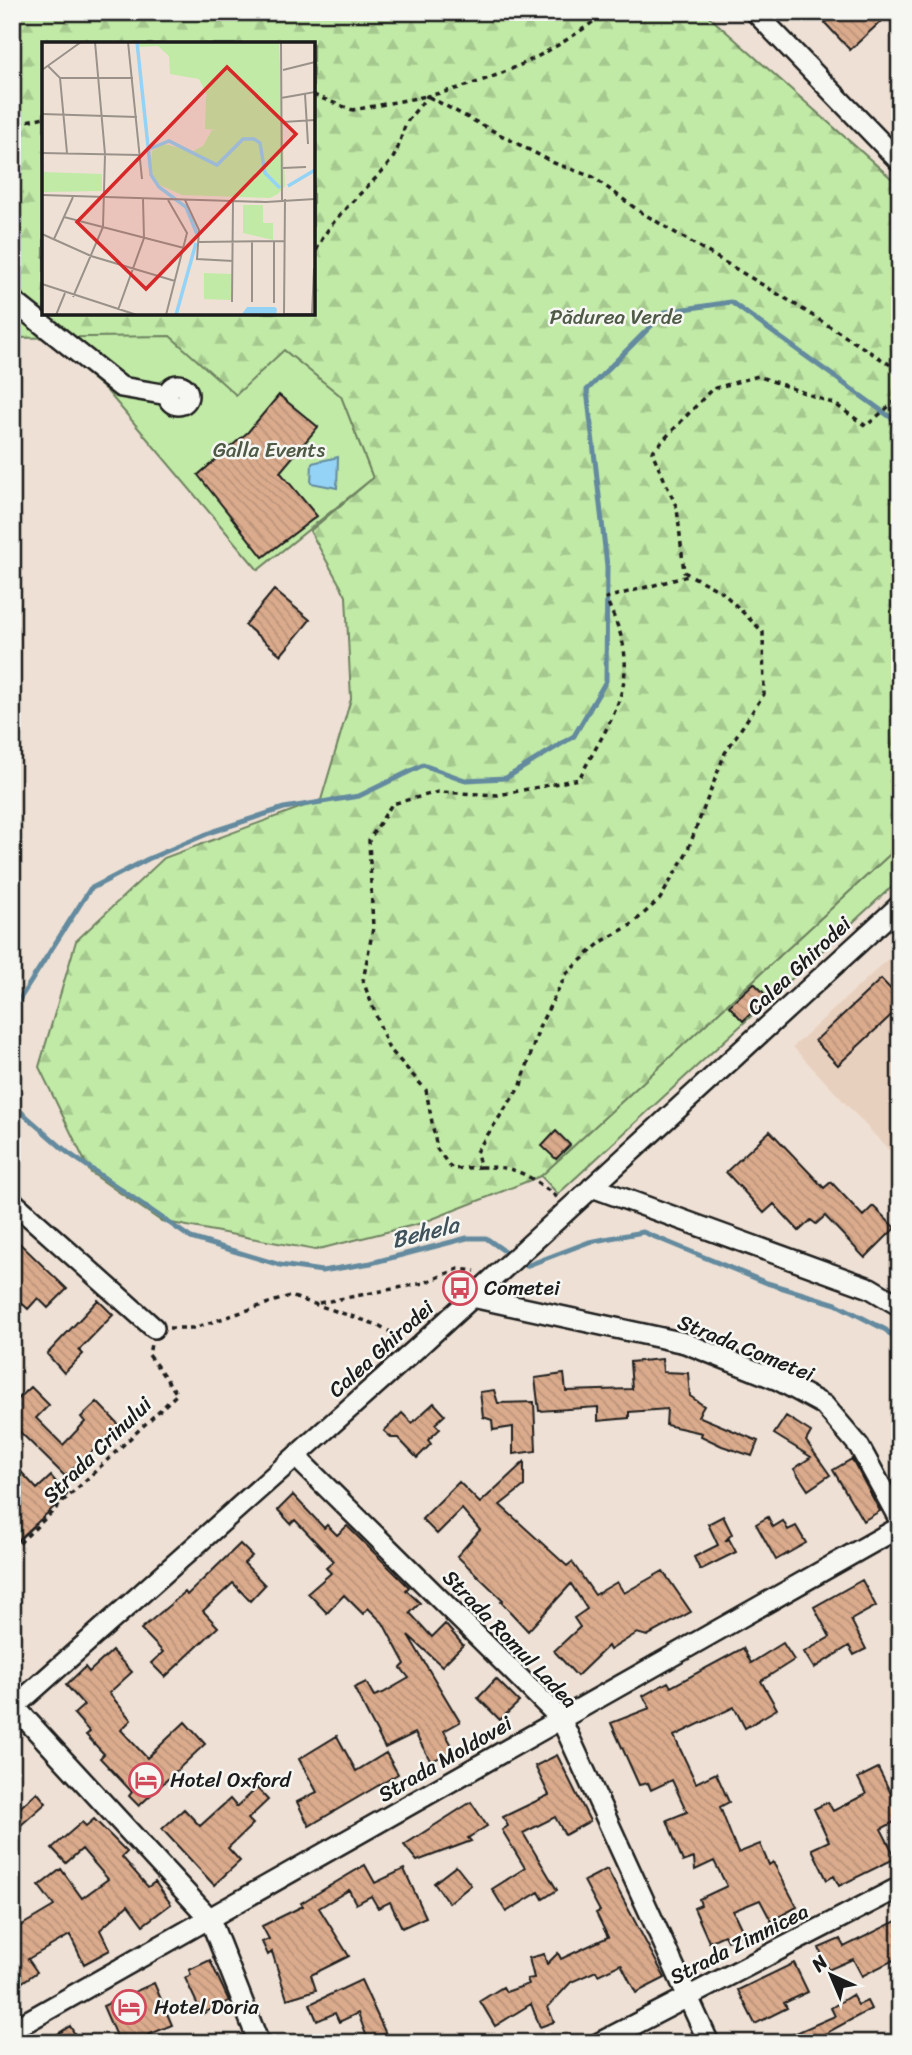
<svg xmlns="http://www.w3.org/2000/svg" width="912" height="2055" font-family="Sriracha,sans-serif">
<defs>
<pattern id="forest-firs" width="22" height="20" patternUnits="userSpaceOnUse" patternTransform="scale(1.75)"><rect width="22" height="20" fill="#c1eaa6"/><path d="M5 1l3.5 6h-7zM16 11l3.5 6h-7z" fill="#a5c88e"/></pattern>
<pattern id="building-back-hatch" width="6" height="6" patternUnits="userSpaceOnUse" patternTransform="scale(1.75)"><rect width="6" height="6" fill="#dbab8d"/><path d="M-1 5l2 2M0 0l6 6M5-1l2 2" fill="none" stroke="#bb9379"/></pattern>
</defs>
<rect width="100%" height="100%" fill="#eee0d4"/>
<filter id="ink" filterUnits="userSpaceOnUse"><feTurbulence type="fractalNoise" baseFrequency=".0143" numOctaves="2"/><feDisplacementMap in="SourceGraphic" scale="14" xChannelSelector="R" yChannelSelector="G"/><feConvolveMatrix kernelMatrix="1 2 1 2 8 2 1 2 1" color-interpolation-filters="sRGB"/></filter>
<g filter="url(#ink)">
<path fill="#e8d0bf" d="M900,948V1162L793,1047Z"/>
<path fill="#c1eaa6" stroke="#6e8361" stroke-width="2" d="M334,294L284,350L341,396L373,478L258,570L107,391L47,340L313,313Z
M900,845V879L558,1194L541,1176Z"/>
<path fill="url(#forest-firs)" stroke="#6e8361" stroke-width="2" fill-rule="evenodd" d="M12,12H704L900,186V845L541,1176L422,1223L315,1250L161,1221L90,1172L39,1067L76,941L164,858L321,800L351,699L346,596L310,531L373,478L341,396L284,350L236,395L170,336L12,338ZM44,44H313V313H44Z"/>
<path fill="#94d3f5" stroke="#648a9e" stroke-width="2" d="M338,457L337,488L311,483L312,463Z"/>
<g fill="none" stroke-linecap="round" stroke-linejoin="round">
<path stroke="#648a9e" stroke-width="5" d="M12,1011L90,889L148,859L214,831L284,808L359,796L423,765L465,780L506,778L574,736L606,681L607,566L587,390L665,312L731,302L900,424
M12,1104L67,1152L191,1238L280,1265L322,1271L371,1263L467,1238H486L510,1255
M518,1261L526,1266L589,1242L643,1232L767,1283L836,1304L886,1330L900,1344"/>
</g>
<path fill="url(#building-back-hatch)" stroke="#1c1c1c" stroke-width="2" d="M837,12H891L850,50L825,23Z
M279,395L318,427L280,472L317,516L263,557L198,475L248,432Z
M274,590L310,620L281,655L245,625Z
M881,979L900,999V1007L838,1065L815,1041Z
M754,983L768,997L743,1021L729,1006Z
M556,1131L570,1145L556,1159L542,1146Z
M770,1131L824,1188L831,1182L863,1216L873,1206L895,1228L865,1258L825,1216L816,1224L811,1220L799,1231L774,1204L764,1213L726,1172Z
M12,1236L67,1289L48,1308L38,1298L28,1309L12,1294Z
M98,1300L113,1315L79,1350L83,1354L64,1373L47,1354Z
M662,1359L663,1372L688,1373L690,1396L704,1406L698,1416L758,1441L752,1456L722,1446L701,1436L702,1433L666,1425L667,1409L629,1412V1418L598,1421V1407L539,1411L535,1378L564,1374L566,1391L632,1389L630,1362Z
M31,1387L49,1405L36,1418L63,1445L85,1422L81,1417L97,1402L120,1426L65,1476L12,1424V1405Z
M494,1390L498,1403L534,1402L536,1451L513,1454V1427L493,1430L492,1420L483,1417L480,1392Z
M434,1403L445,1415L435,1424L440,1429L428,1440L431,1444L417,1458L398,1438H392L384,1431L402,1413L412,1423Z
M786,1416L811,1432L806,1441L830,1475L808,1490L794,1469L811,1457L774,1434Z
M852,1459L880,1511L863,1521L833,1470Z
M12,1462L37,1489L51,1476L67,1495L12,1546Z
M524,1462V1486L500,1505L567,1566L572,1562L595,1595L617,1582L624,1593L663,1571L691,1612L647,1636L637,1633L610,1650L608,1646L577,1676L554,1651L580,1627L574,1618L587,1609L571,1584L528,1631L501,1602L503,1600L457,1556L480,1530L462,1509L437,1534L422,1519L459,1482L480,1503Z
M293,1495L324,1528L327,1525L337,1535L347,1526L409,1587L406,1590L420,1603L410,1613L432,1637L445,1624L463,1645L442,1666L408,1635L460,1722L444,1731L454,1749L431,1762L415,1733L385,1748L354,1688L366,1682L374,1696L383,1693L409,1678L401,1668L405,1664L383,1623L368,1608L363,1614L344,1595L327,1613L308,1593L331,1573L326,1568L334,1561L295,1520L291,1524L278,1510Z
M723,1516L732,1534L725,1541L729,1539L736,1552L700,1570L694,1557L718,1545L708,1524Z
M768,1517L773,1527L783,1521L788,1530L796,1526L806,1543L776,1560L756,1524Z
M240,1544L252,1556L244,1563L265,1585L250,1601L233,1583L203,1611L218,1627L165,1677L151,1663L163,1652L141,1629L185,1592L187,1595Z
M862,1580L876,1606L851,1620L866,1649L854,1655L849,1646L814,1668L804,1652L830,1637L814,1607Z
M783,1643L794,1660L761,1681L777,1709L745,1728L734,1707L674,1736L696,1783L716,1773L729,1802L720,1807L738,1853L760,1844L769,1865L773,1862L797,1907L771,1921L760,1900L733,1911L744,1934L727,1941L724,1935L709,1942L694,1908L701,1905L699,1899L727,1886L714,1861L695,1870L694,1858L683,1862L667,1820L687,1812L672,1780L651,1790L648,1783L639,1785L611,1723L650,1708L643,1696L668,1682L671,1687L743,1648L751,1663Z
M112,1651L132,1672L109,1693L131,1720L121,1730L147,1758L185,1722L205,1744L139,1806L129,1796L132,1792L100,1758L104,1754L86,1735L90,1732L74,1714L84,1705L66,1685L85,1667L89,1672Z
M496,1679L519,1702L500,1720L478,1698Z
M337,1736L356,1771L386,1753L398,1774L309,1826L297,1802L317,1792L299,1759Z
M557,1755L590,1821L565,1835L555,1817L523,1833L557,1890L543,1899L539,1892L506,1912L492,1889L525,1868L502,1830L508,1826L503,1817L549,1795L535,1766Z
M878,1768L900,1811V1819L881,1829L896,1858L839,1886L834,1876L827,1880L812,1849L829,1841L814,1809L828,1802L833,1811L866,1794L858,1778Z
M257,1788L268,1800L248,1819L253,1824L228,1848L240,1861L214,1885L162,1829L184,1809L200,1826L230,1799L237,1807Z
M37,1792L46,1803L12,1833V1815Z
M471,1802L487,1826L468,1838L471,1841L417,1861L404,1845Z
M94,1819L127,1852L122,1857L148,1887L155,1882L171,1904L143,1925L128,1905L100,1930L110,1950L84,1964L70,1935L28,1959L37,1972L12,1989V1931L54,1906L39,1886L61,1869L82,1898L108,1879L82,1849L66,1863L52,1848L82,1822L86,1826Z
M365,1865L375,1883L404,1869L426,1917L402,1928L390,1902L378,1908L371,1896L356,1904L349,1890L319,1908L349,1956L311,1975L316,1990L287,1999L272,1952L268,1955L262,1942L269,1939L262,1926L303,1906L301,1903Z
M456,1866L471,1885L449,1903L434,1883Z
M607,1869L665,1978L636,1993L621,1964L598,1975L596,1971L571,1982L548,2007L554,2022L540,2027L531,2004L495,2026L480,2001L503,1987L506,1992L529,1984L527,1979L534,1978L529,1958L544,1954L547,1964L558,1953L561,1959L608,1937L596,1913L600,1911L584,1881Z
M900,1919V1957L862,1976L853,1959L828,1970L819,1948L840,1939L844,1947Z
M210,1960L229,2001L202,2014L185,1978L191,1975L189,1970Z
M794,1963L808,1992L784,2003L787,2008L755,2024L738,1990Z
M361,1980L386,2034L368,2040L358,2013L339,2022L335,2013L317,2021L310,2004Z
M154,1983L172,2025L148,2035L151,2043H119L103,2006Z
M852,1995L858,2005L867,2001L871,2009L808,2043H773L835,2016L831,2008Z
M70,2026L80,2043H44Z"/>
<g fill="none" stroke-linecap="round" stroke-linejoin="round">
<g stroke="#1c1c1c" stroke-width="24">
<path id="minor" d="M755,12L900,162
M12,300L121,387L168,395
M168 395a10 10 0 1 1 20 0a10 10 0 1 1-20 0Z
M592,1187L870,1288L900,1306
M12,1201L154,1328
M472,1297L685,1343L778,1380L824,1405L859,1446L900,1521
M296,1457L561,1719L709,2043
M12,1704L210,1919L259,2043
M12,1709L416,1349L900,905
M12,2030L900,1527
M599,2043L900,1887"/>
</g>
<path stroke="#1c1c1c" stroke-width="3.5" stroke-dasharray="5 5" stroke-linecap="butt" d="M313,95L353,110L427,96L554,163L593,177L639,211L788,300L900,371
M12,132L23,122L44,117
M313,260C326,217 367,193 393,158C400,147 401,133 407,122C413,113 421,105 427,96C493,82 553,54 606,12
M481,1167L452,1169L437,1149L426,1090L388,1047L363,981L373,928L369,840L392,804L438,792L498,795L579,779C601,735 634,696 623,644C620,629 612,613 606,598L688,576
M557,1197C528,1175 518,1166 481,1167L476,1152L521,1085L540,1025L567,973L601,942L631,925L660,899L687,852L725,753L764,694L763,632L722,592L684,572L677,508L652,452L712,389L758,376L835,404L866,426L900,397
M319,1303L424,1283L458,1269L475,1271
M169,1328H194L290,1296L378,1325L403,1339
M12,1550L177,1394L149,1355L151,1344"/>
<use href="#minor" stroke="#f6f6f2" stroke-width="19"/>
</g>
</g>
<defs>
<g id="bus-ring" transform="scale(1.75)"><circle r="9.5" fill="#f6f6f2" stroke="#d1495b" stroke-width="1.5"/><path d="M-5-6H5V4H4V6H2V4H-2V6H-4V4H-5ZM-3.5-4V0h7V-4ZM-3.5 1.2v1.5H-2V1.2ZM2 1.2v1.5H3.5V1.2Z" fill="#d1495b"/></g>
<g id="hotel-ring" transform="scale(1.75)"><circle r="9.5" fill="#f6f6f2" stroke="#d1495b" stroke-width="1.5"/><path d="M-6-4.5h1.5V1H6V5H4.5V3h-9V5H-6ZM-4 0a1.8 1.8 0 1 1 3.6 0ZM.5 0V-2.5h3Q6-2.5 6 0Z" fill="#d1495b"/></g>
</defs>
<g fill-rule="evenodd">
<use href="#bus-ring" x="460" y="1288"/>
<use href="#hotel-ring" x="146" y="1780"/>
<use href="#hotel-ring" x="129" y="2007"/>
</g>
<g text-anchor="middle" stroke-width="5" stroke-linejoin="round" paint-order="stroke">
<g font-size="21" fill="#4e5a45" stroke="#f6f6f2">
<text x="616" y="324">Pădurea Verde</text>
<text x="269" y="457">Galla Events</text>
</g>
<g font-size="21" fill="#1c1c1c" stroke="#f6f6f2">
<text transform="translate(799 966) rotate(-43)" y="7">Calea Ghirodei</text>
<text transform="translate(746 1348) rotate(22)" y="7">Strada Cometei</text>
<text transform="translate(381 1349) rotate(-42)" y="7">Calea Ghirodei</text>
<text transform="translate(97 1450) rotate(-44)" y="7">Strada Crinului</text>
<text transform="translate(510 1639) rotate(46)" y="7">Strada Romul Ladea</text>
<text transform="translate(445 1759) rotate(-30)" y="7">Strada Moldovei</text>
<text transform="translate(739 1944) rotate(-27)" y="7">Strada Zimnicea</text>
</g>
<g font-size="21" fill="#1c1c1c" stroke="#f6f6f2" text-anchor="start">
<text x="484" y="1295">Cometei</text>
<text x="170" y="1787">Hotel Oxford</text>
<text x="154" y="2014">Hotel Doria</text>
</g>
<g font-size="23" font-style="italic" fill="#40535d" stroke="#f6f6f2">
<text transform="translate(425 1232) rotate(-14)" y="8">Behela</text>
</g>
</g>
<g transform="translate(42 42)">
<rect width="273" height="273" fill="#eee0d4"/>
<path d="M164,54L186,66L178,88L163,87ZM201,163H221V181H231V198L201,191Z" fill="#c1eaa6"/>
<path d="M97,0H237L243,144L236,152L228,156L140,153L118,143L108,129L110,109L122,102L151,109L161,104L170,88H178L181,73L174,72L157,37L128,32L127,14L116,4L97,5Z" fill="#c1eaa6"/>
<path d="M0,130L60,132V149L0,150ZM162,231L190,232L189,258L162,257Z" fill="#c1eaa6"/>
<path d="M205,265H233L235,267L234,273L200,272Z" fill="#94d3f5"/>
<path fill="none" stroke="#94d3f5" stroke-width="3.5" d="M95,0L109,133L117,145L144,165L155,192M105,108L127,99L175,123L201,97H212L218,101L223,131L238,146M246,144L273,128M134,273L154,201"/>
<path fill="none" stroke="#9a928a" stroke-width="2" d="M86,0L100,137M239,0L240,158M6,24L18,36H91M0,28L39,0M241,28L273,20M18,36L25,111M263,52L266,102M239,56L273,50M0,72L95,75M241,80L273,78M0,111L98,113M241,126L264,125M0,153L224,160L273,157M143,158L157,188L155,217L191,219M22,175L142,206M0,192L49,214L133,239M12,197L31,155M157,200L242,199M0,242L95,273M31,255L61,185L63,112L53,0M190,260L191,159M210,260V199M232,261V199M76,268L102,196L101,157M243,272H273M14,273L23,251M124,273L145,191L126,158M242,273L243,157M270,273L272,226"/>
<path fill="#d62828" fill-opacity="0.15" stroke="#d62828" stroke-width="3.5" d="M185,25L254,92L104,247L35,180Z"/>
<rect width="273" height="273" fill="none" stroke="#1c1c1c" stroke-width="3.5"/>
</g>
<rect width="912" height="2055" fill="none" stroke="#f6f6f2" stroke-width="42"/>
<rect x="21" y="21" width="870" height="2013" fill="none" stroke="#1c1c1c" stroke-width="2.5" filter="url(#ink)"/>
<g transform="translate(831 1975) rotate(316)" stroke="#f6f6f2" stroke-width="5" paint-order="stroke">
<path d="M0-5L12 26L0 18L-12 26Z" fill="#1c1c1c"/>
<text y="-10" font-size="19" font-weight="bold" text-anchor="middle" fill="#1c1c1c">N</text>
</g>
</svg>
